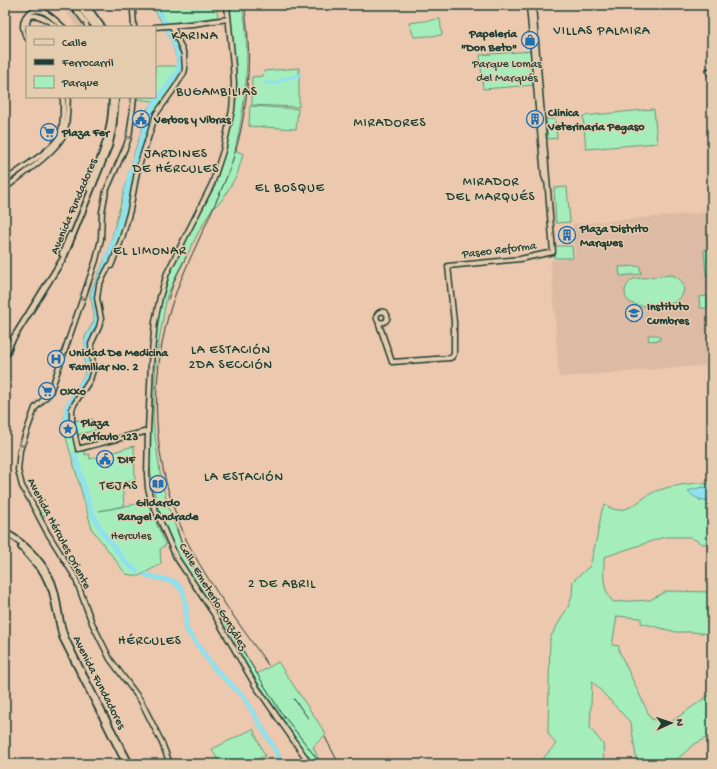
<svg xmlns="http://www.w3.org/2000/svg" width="717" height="769" font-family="'Gochi Hand',sans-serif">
<rect width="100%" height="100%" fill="#ebc8ae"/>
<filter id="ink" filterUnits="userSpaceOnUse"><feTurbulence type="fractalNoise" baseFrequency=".025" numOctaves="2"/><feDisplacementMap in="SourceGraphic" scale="8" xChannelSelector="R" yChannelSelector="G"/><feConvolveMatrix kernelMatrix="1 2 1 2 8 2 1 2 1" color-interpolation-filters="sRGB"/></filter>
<g filter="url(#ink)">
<path fill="#dcbaa4" d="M61,5H72L86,23L82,27H77Z
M712,212V365L559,377L551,261L575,258L573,224Z"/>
<path fill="#a5eebc" stroke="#629678" d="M151,5H216L218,17L170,23C174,33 184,52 184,63C184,80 161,101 153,116L129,206L111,264L98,289L99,323L91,338L92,372L88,381L73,407L72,421L93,419L96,430L76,435L80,449L84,450L85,455L89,454L90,459L134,446L135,480L122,483L124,506L99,511L147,502L166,545L160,549L161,564L139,576L126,574L92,529L62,423L65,422L64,418L66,407L85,374V337L94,321V312L90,294L108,252L135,150L141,133L147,110L154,101L136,99V97H155V66H177C178,50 161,19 151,5Z
M229,5H242C243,14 246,23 246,33C249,72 244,111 235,150L243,154L237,175L222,200L211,210L197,235L167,295L157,352L155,378L153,421L161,480L169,509L183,547L194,569L257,674L278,662L326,734L313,747L321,764H313L253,675L211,604L182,562L158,511L151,474L148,456L150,383L157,321L163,293L171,269L215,186L224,156L235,102V65Z
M440,19L442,35L414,37L409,23Z
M532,51L534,85L483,89L480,55Z
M299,68V107L252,105V77L263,76L264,71Z
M250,106L298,109L296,129L249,126Z
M654,109L657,143L586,149L583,116Z
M546,119H555L557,138L548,139Z
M567,187L570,222L556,223L554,188Z
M554,246H572L573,258H554Z
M712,249V275H706L704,250Z
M640,266L641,274L620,276L619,267Z
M671,275C687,279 688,296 673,303C660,304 627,313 625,293C625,287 628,283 633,279Z
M707,296L708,308H700L699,297Z
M648,335H659L660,340L649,341Z
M699,483L712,485V489L702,487L699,500L712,501V542L703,544L690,537H664L604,557C604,575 601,587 613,602L650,600L667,591L712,592V634L690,632H676L641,623V618L617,616L612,645L619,646V651L651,719L671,722L712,693V735L693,745L672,764H637L631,723L592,681L590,728L603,744L604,764H538L556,744L548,733L550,638L568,607L572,596L573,581L590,566L597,537L602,510L605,505C627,520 640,496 659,490C671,486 686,484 699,483Z
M44,505L46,515L42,517L37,507Z
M253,729L265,756L248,764H220L212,749Z"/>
<path fill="#90e0ee" stroke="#639fa4" d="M702,487L712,489V501C702,500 694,499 688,491Z"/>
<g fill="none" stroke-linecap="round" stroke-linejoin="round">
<path stroke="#90e0ee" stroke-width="3" d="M265,83L275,84L283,79L300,75"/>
<path stroke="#90e0ee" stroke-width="5" d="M66,419L67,407L88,374L87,342L97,322V313L93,294L106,263L124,207L130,174L152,107L178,71L179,61L177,51L167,27L156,5
M75,455L90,508L95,519L104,534L126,563L137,571
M146,575L175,582L183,591L186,606V629L215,669L244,697L277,753L281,764"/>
<g stroke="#1f3d34" stroke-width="7">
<path id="tertiary" d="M72,5L86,23L87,27
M82,5L99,27
M130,5L133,11L134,27
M227,5L233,66L234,84L232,110L223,151L212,184L167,273L160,297L155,322L151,363L148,431L147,475L148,488L151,500L176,557L214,614L255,685L310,764
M529,5L544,176L546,181
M711,5L712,21
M27,27C26,5 48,20 56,27
M155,27L193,24L228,19
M27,38C18,25 25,7 42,11C50,14 57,22 63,27
M708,71L712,76
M134,97L132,115L129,137L126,146L106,191L102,212L101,239L96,260L50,393L35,408L20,450L18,470L22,486L30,500L47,532L75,577L92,623L110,659L141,701L162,743L170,764
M5,181C18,170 55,149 60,135C64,123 63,109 63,97
M5,188C21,176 57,151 64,134C68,123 67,109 68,97
M109,266L99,285L97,298L101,319L99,327L91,344L93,370L90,380L75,403L72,409V421L78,449L148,431
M111,266L122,238L130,210L137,172L156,114L174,89L184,73L185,69L184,54L172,26
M376.5 317a5.5 5.5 0 1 1 11 0a5.5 5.5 0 1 1-11 0Z
M378,321L392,362L450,358L452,357L454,354V322L448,266L520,259L553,252L533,5"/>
</g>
<g stroke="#1f3d34" stroke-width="8">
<path id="secondary" d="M78,5L95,27
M86,5L102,27
M89,189C101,156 112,133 112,97
M62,254L70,235
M5,357L11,342L64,257L109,146L113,129L116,97
M5,532C27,544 49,567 55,591C59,606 59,624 66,639C86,681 108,723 130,764
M21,547L43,572L52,591L62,637L126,764"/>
</g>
<use href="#tertiary" stroke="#e6ccae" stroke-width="4"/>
<use href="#secondary" stroke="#e6ccae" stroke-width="4.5"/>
<path stroke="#1f3d34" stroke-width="1" d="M244,5C253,52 248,114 233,159C226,182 215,203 206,224C193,253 178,283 169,313C150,383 152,457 180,524C183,532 186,540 190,547C212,589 242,627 268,665
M168,299L176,276L186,257
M177,529L182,545L208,594L280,711L321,764
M294,699L308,718
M325,737L339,764"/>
</g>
<defs><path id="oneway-chevron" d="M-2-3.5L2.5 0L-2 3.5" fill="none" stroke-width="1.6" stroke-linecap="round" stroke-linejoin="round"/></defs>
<g stroke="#797d6b">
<use href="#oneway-chevron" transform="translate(129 136) rotate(105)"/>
<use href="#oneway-chevron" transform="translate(83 297) rotate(109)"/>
<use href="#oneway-chevron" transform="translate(22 444) rotate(107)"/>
</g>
</g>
<defs>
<g id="shop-ring" transform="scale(0.9)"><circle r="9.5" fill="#e6ccae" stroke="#1f6fb2" stroke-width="1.5"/><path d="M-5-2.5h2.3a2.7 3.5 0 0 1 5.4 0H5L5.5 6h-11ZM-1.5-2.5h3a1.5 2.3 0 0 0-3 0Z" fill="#1f6fb2"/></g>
<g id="civic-ring" transform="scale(0.9)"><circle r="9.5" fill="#e6ccae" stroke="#1f6fb2" stroke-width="1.5"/><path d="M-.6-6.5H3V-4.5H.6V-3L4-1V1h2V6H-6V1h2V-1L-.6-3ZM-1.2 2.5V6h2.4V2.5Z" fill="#1f6fb2"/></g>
<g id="building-ring" transform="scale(0.9)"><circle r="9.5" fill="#e6ccae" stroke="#1f6fb2" stroke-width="1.5"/><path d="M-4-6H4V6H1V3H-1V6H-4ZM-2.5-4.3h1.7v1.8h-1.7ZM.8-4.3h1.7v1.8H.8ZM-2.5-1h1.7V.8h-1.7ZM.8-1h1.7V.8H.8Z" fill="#1f6fb2"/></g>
<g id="supermarket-ring" transform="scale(0.9)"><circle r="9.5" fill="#e6ccae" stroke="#1f6fb2" stroke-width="1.5"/><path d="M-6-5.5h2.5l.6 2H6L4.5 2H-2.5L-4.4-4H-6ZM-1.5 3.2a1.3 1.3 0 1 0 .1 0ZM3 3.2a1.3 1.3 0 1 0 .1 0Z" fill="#1f6fb2"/></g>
<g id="school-ring" transform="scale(0.9)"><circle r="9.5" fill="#e6ccae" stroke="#1f6fb2" stroke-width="1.5"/><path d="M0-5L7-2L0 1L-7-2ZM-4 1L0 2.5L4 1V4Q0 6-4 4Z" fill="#1f6fb2"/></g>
<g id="hospital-ring" transform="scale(0.9)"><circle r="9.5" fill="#e6ccae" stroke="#1f6fb2" stroke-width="1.5"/><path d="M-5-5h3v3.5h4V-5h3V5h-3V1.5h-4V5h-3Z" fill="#1f6fb2"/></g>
<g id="sight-ring" transform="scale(0.9)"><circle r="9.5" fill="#e6ccae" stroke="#1f6fb2" stroke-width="1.5"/><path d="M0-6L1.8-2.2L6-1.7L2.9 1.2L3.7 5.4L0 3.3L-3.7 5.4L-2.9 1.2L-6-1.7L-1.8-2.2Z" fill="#1f6fb2"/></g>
<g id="library-ring" transform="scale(0.9)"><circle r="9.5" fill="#e6ccae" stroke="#1f6fb2" stroke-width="1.5"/><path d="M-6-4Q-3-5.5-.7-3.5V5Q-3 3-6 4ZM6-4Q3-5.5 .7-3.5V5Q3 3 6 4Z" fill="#1f6fb2"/></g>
</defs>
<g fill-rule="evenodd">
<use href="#shop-ring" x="530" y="40"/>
<use href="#civic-ring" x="141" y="119"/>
<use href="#building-ring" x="535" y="119"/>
<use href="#supermarket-ring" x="49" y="132"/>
<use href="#building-ring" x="567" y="235"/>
<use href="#school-ring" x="634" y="313"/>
<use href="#hospital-ring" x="56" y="359"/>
<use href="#supermarket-ring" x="47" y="391"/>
<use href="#sight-ring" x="68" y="429"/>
<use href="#civic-ring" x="105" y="459"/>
<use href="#library-ring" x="158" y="484"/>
</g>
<g text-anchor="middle" stroke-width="3" stroke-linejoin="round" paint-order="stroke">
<g font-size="12" font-weight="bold" fill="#1f3d34" stroke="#e6ccae" text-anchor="start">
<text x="517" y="37" text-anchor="end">Papeleria<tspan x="517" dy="14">"Don Beto"</tspan></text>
<text x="548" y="116">Clinica<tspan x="548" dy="14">Veterinaria Pegaso</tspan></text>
<text x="154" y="123">Verbos y Vibras</text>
<text x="62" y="136">Plaza Fer</text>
<text x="580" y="232">Plaza Distrito<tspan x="580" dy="14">Marques</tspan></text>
<text x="647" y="310">Instituto<tspan x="647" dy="14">Cumbres</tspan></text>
<text x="69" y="356">Unidad De Medicina<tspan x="69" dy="14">Familiar No. 2</tspan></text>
<text x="60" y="395">Oxxo</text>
<text x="81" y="426">Plaza<tspan x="81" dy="14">Artículo 123</tspan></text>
<text x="118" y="463">DIF</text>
<text x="158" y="506" text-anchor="middle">Gildardo<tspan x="158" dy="14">Rangel Andrade</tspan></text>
</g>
<g font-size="12" fill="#26463b" stroke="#e6ccae">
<text x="507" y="67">Parque Lomas<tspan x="507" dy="14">del Marqués</tspan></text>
<text x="131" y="539">Hercules</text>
</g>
<g font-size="12" fill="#1f3d34" stroke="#e6ccae">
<text transform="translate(73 206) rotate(-67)" y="4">Avenida Fundadores</text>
<text transform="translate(499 249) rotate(-7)" y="4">Paseo Reforma</text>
<text transform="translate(60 533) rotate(62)" y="4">Avenida Hércules Oriente</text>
<text transform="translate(214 596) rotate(59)" y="4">Calle Emeterio González</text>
<text transform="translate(100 682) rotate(63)" y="4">Avenida Fundadores</text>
</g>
<g font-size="13" letter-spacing="1" fill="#1f3d34" stroke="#e6ccae">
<text x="602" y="34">VILLAS PALMIRA</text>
<text x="195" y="39">KARINA</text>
<text x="217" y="95">BUGAMBILIAS</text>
<text x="390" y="126">MIRADORES</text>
<text x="176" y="157">JARDINES<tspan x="176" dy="15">DE HÉRCULES</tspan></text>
<text x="491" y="185">MIRADOR<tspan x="491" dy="15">DEL MARQUÉS</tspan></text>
<text x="290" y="191">EL BOSQUE</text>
<text x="150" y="254">EL LIMONAR</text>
<text x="231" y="353">LA ESTACIÓN<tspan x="231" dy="15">2DA SECCIÓN</tspan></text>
<text x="244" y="480">LA ESTACIÓN</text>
<text x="119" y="489">TEJAS</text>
<text x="282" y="587">2 DE ABRIL</text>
<text x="150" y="644">HÉRCULES</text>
</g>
</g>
<rect width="717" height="769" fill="none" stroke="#e6ccae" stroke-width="20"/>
<rect x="10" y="10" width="697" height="749" fill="none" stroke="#1f3d34" stroke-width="1.5" filter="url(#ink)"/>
<rect x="26" y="26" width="130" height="72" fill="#e6ccae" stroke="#96937d"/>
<rect x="34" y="39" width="20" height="6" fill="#e6ccae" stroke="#96937d"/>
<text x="62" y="46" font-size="12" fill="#1f3d34">Calle</text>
<rect x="34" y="59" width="20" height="6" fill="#1f3d34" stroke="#96937d"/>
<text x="62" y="66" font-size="12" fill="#1f3d34">Ferrocarril</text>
<rect x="34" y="76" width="20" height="12" fill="#a5eebc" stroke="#96937d"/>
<text x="62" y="86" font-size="12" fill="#1f3d34">Parque</text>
<g transform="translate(671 723) rotate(87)" stroke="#e6ccae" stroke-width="3" paint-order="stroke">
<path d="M0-3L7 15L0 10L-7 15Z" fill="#1f3d34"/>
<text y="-6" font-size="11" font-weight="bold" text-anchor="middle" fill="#1f3d34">N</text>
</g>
</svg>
